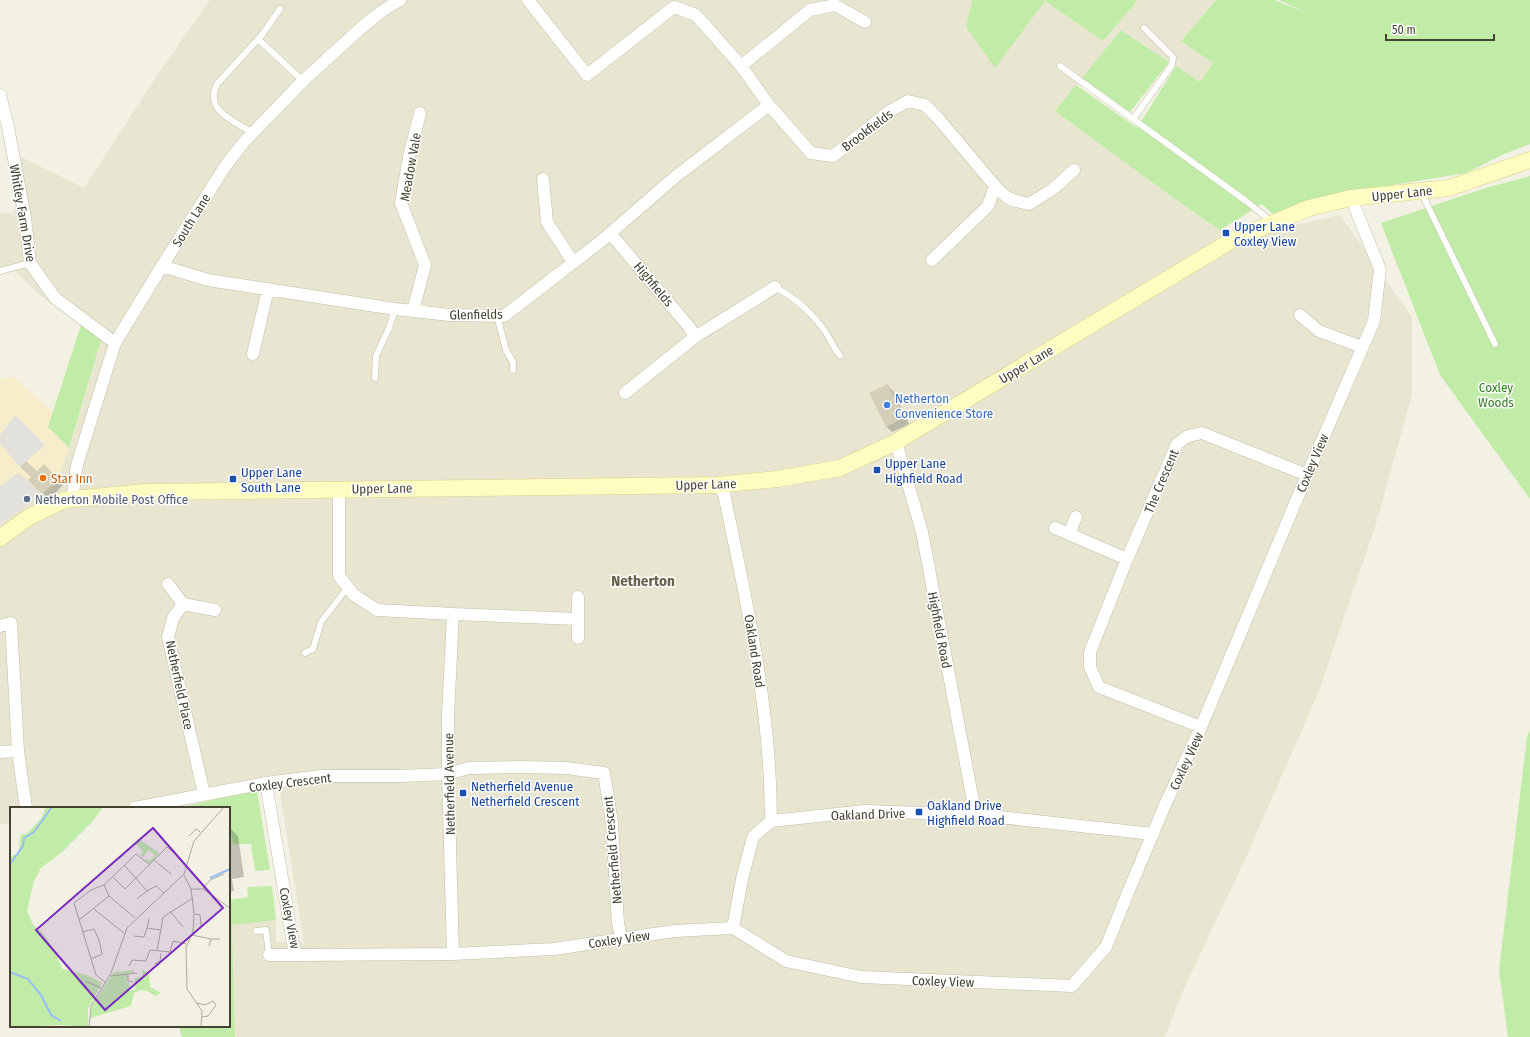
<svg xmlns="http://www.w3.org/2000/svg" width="1530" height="1037" font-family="'Fira Sans Condensed',sans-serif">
<rect width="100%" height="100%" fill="#f3f1e3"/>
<path fill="#e8e5d0" d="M210,0H972L966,27L1045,1L1103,41L1138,0H1216L1181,40L1214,63L1200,82L1121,30L1055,111L1175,199L1234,239L1340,215L1412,317V394L1377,521L1319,691L1248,853L1182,993L1165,1037H235L232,924L276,920V942L304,943L277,774L130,808H11V823L0,824V524L55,485L71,443L101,340L41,296L11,268L0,270V213H14L21,157L84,188L162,68Z"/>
<path fill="#f8edcb" d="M13,376L52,412L48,427L69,448L55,485L0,524V379Z"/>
<path fill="#c0eca7" d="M972,0H1138L1103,41L1045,1L995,68L966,27Z
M1216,0H1274L1310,14L1279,0H1530V144L1502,155L1466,173L1325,196L1274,215L1262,204L1220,230L1175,199L1055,111L1076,85L1137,128L1176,66L1200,82L1213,63L1181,41Z
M1121,30L1169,62L1130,112L1082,78Z
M1530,176V499L1440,375L1381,223L1486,188Z
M81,325L101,340L69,448L48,427Z
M1530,730V1037H1508L1499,970L1527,737Z
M257,790L270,870L255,871L251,844H233L229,821V808H177Z
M272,886L276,920L232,925L235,1037H182L179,1026H229V900L248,897L247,887Z"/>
<path fill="#e3e1dc" d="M15,415L45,445L20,467L0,444V435Z
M18,473L28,480L42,494L0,524V486Z"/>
<path fill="#0003" d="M887,385L893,391L909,424L892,432L886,426Z
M44,466L63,485L49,500L29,480Z
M229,827L238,836L244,877L232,879L234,891L229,892Z"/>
<path fill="#d5cfb7" d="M888,384L904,418L886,427L869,393Z
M26,461L37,471L44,464L58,479L42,494L28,480L31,477L20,467Z
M229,852L232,865H229Z"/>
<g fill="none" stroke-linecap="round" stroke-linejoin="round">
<g stroke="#c2bea7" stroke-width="7">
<path id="lane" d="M258,39L303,81
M1060,66L1246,201L1272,222
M1133,119L1172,65L1173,57L1144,28
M253,133C234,121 204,111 217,84L261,36L280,9
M1421,192L1495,344
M0,271L30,263
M775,287C794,297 809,310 822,327C829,336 833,347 840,356
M497,316L506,350L513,362V370
M375,378L376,356L389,328L395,309
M305,653L313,649L321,622L348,587
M256,931L266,930L269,955"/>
</g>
<g stroke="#c2bea7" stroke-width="13">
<path id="street" d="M528,0L587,75L674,7L696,15L741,66L769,105L811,153L833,156L890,111L908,101L925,105L937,117L995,186C1008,200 1011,200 1029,204L1053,189L1074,170
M741,66L810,10L835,5L865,22
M0,95L8,127L25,218L30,263L55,298L115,343
M543,179L547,222L573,262
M609,234L616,240L690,328L695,337L625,393
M932,260L988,206L995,186
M162,266L208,280L395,309L450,315L504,316L600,242L675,177L769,105
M413,311L425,265L401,203L409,157L420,113
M1300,315L1319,331L1362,347
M695,337L775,287
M253,354L268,289
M896,442L922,532L973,801L961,814
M717,485L724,494C747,602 771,710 771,821
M339,489V576L354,595L377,610L453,614L448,716V774L453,954
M72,499L77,465L115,343L162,266L226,165L244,142L303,81L362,27L382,11L400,0
M1055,528L1127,559
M1069,534L1076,517
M168,584L183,604L173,618L168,637L204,794
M183,604L215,610
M453,614L578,619
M0,626L11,623L18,751L26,808
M578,638V597
M1201,727L1099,687L1090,667V652L1127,559L1177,444L1188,436L1202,433L1307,475
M0,752L18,751
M266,783L295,955L453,954L554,949L674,931L733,928L786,961L861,977L1072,986L1106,947L1129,890L1165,805L1201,727L1307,475L1374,321L1380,269L1351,198
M134,808L266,783L321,776H400L448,774L468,768L522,767L566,768L604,773L612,823L618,924L622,939
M733,928L742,879L753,837L771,821L865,811L981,815L1153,834
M269,955H295"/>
</g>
<g stroke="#d8d28d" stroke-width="17">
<path id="secondary" d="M0,538L29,517L64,500L145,492L717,485L777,479L840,468L896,442L1234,239L1309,208L1351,198L1449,188L1530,160"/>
</g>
<use href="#lane" stroke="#fff" stroke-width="6"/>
<use href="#street" stroke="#fff" stroke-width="12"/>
<use href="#secondary" stroke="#fffcc1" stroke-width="16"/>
</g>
<g fill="#1a4fb4" stroke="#fff" stroke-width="1.5">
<rect x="1222" y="229" width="8" height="8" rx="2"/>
<rect x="873" y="466" width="8" height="8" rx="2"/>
<rect x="229" y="475" width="8" height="8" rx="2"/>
<rect x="459" y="789" width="8" height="8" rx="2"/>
<rect x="915" y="808" width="8" height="8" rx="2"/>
</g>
<circle fill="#3f7fe0" stroke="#fff" stroke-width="1.5" cx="887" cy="405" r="4"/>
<circle fill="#e8710a" stroke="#fff" stroke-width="1.5" cx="43" cy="478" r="4"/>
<circle fill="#5c6f8a" stroke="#fff" stroke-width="1.5" cx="27" cy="499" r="4"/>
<g text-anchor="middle" stroke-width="3" stroke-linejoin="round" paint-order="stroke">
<g font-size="13" fill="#454232" stroke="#fff">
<text transform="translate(867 130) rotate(-37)" y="5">Brookfields</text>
<text transform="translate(410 167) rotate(-80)" y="5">Meadow Vale</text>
<text transform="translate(1402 193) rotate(-6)" y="5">Upper Lane</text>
<text transform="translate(23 213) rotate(80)" y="5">Whitley Farm Drive</text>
<text transform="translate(191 220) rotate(-58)" y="5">South Lane</text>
<text transform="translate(654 284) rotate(50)" y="5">Highfields</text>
<text transform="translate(476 314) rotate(-1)" y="5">Glenfields</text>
<text transform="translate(1026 364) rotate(-31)" y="5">Upper Lane</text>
<text transform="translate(1312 463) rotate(-67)" y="5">Coxley View</text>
<text transform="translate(1161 481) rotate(-67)" y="5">The Crescent</text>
<text transform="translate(706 484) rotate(-2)" y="5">Upper Lane</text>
<text transform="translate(382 488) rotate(-1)" y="5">Upper Lane</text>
<text transform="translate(940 630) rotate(79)" y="5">Highfield Road</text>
<text transform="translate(755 651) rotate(81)" y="5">Oakland Road</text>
<text transform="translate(180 685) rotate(78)" y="5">Netherfield Place</text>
<text transform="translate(1186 761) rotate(-65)" y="5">Coxley View</text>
<text transform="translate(290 782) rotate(-7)" y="5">Coxley Crescent</text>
<text transform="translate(449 784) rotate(-91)" y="5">Netherfield Avenue</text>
<text transform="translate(868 814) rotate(-2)" y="5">Oakland Drive</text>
<text transform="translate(612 850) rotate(-95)" y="5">Netherfield Crescent</text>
<text transform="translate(290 918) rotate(79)" y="5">Coxley View</text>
<text transform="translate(619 939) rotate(-8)" y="5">Coxley View</text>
<text transform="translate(943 981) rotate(2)" y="5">Coxley View</text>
</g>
<g font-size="13" fill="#164399" stroke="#fff" text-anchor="start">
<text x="1234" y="231">Upper Lane<tspan x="1234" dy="15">Coxley View</tspan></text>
<text x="885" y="468">Upper Lane<tspan x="885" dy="15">Highfield Road</tspan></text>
<text x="241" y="477">Upper Lane<tspan x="241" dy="15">South Lane</tspan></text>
<text x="471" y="791">Netherfield Avenue<tspan x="471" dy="15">Netherfield Crescent</tspan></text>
<text x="927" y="810">Oakland Drive<tspan x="927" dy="15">Highfield Road</tspan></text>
</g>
<g font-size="13" fill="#327c21" stroke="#fff">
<text x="1496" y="392">Coxley<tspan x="1496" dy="15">Woods</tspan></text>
</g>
<g font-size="13" fill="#366cbe" stroke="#fff" text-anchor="start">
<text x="895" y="403">Netherton<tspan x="895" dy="15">Convenience Store</tspan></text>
</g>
<g font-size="13" fill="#c56008" stroke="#fff" text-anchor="start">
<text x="51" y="483">Star Inn</text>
</g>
<g font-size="13" fill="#4e5e75" stroke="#fff" text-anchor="start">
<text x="35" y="504">Netherton Mobile Post Office</text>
</g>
<g font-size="15" font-weight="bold" fill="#696249" stroke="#fff">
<text x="643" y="586">Netherton</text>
</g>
</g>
<g transform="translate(10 807)">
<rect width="220" height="220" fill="#f3f1e3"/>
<path d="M36,0H93L83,14L52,45L31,61L24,74L17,103L23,118L33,126L46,146L52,162L77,168L92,176L78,202V220L52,218L0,220V49L8,47L11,27H16L31,12ZM129,32L149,46L140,57L134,52L140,53L145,48L138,43L133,51L130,48L133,45L125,36ZM132,162L139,167L140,180L151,186L145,189L137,184L130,183L124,186L121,199L80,211L82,198L104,165L124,163V166L117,167L118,174L115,175L119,176L120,184L125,182V171L132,170Z" fill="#c0eca7"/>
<path fill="none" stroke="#98bef7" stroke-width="2" d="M0,57L13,39L14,31L24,25L42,0M200,71L220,62M0,165L18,172L31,188L41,208L51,214"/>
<path fill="none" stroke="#adab9c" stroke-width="1" d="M179,29L186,22L190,25M144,53L161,67M114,58L137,84L146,79L154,86M174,68L181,82L184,106L183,125L176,140L177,182L192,204L191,220M103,70L115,82L157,40L171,52M181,82H193L220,101M193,82L200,73L214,67M99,89L125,111M127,92L137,84M84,102L114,126M160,104L173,120M185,107L190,108L191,119M139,112L137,121L150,123M69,113L99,89L94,78M72,125L84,122L89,133L92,147L81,152M182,128L201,132M124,129L134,130L137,121M199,139L201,132H210M147,144L153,110L183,91M145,157L150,154L151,146M119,159L122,153L136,154L140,143L160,145L163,134L176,137M118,167V174L123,175M100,169L127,166M75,174L91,181M96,176L86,168L64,96L81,83L94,78L126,47L140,58M187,196L195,198L203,194L206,198L198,209L192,210M79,220L81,199L101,166L117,121L174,67L184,34L214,0"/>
<path fill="#7b2cbf" fill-opacity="0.15" stroke="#7b2cbf" stroke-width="2" d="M143,21L213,101L95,203L26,123Z"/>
<rect width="220" height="220" fill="none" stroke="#454232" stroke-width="2"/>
</g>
<path d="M1386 34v6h108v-6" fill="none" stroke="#454232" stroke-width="2"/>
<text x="1392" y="34" font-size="12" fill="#454232" stroke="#ffffff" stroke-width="3" paint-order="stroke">50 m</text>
</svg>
